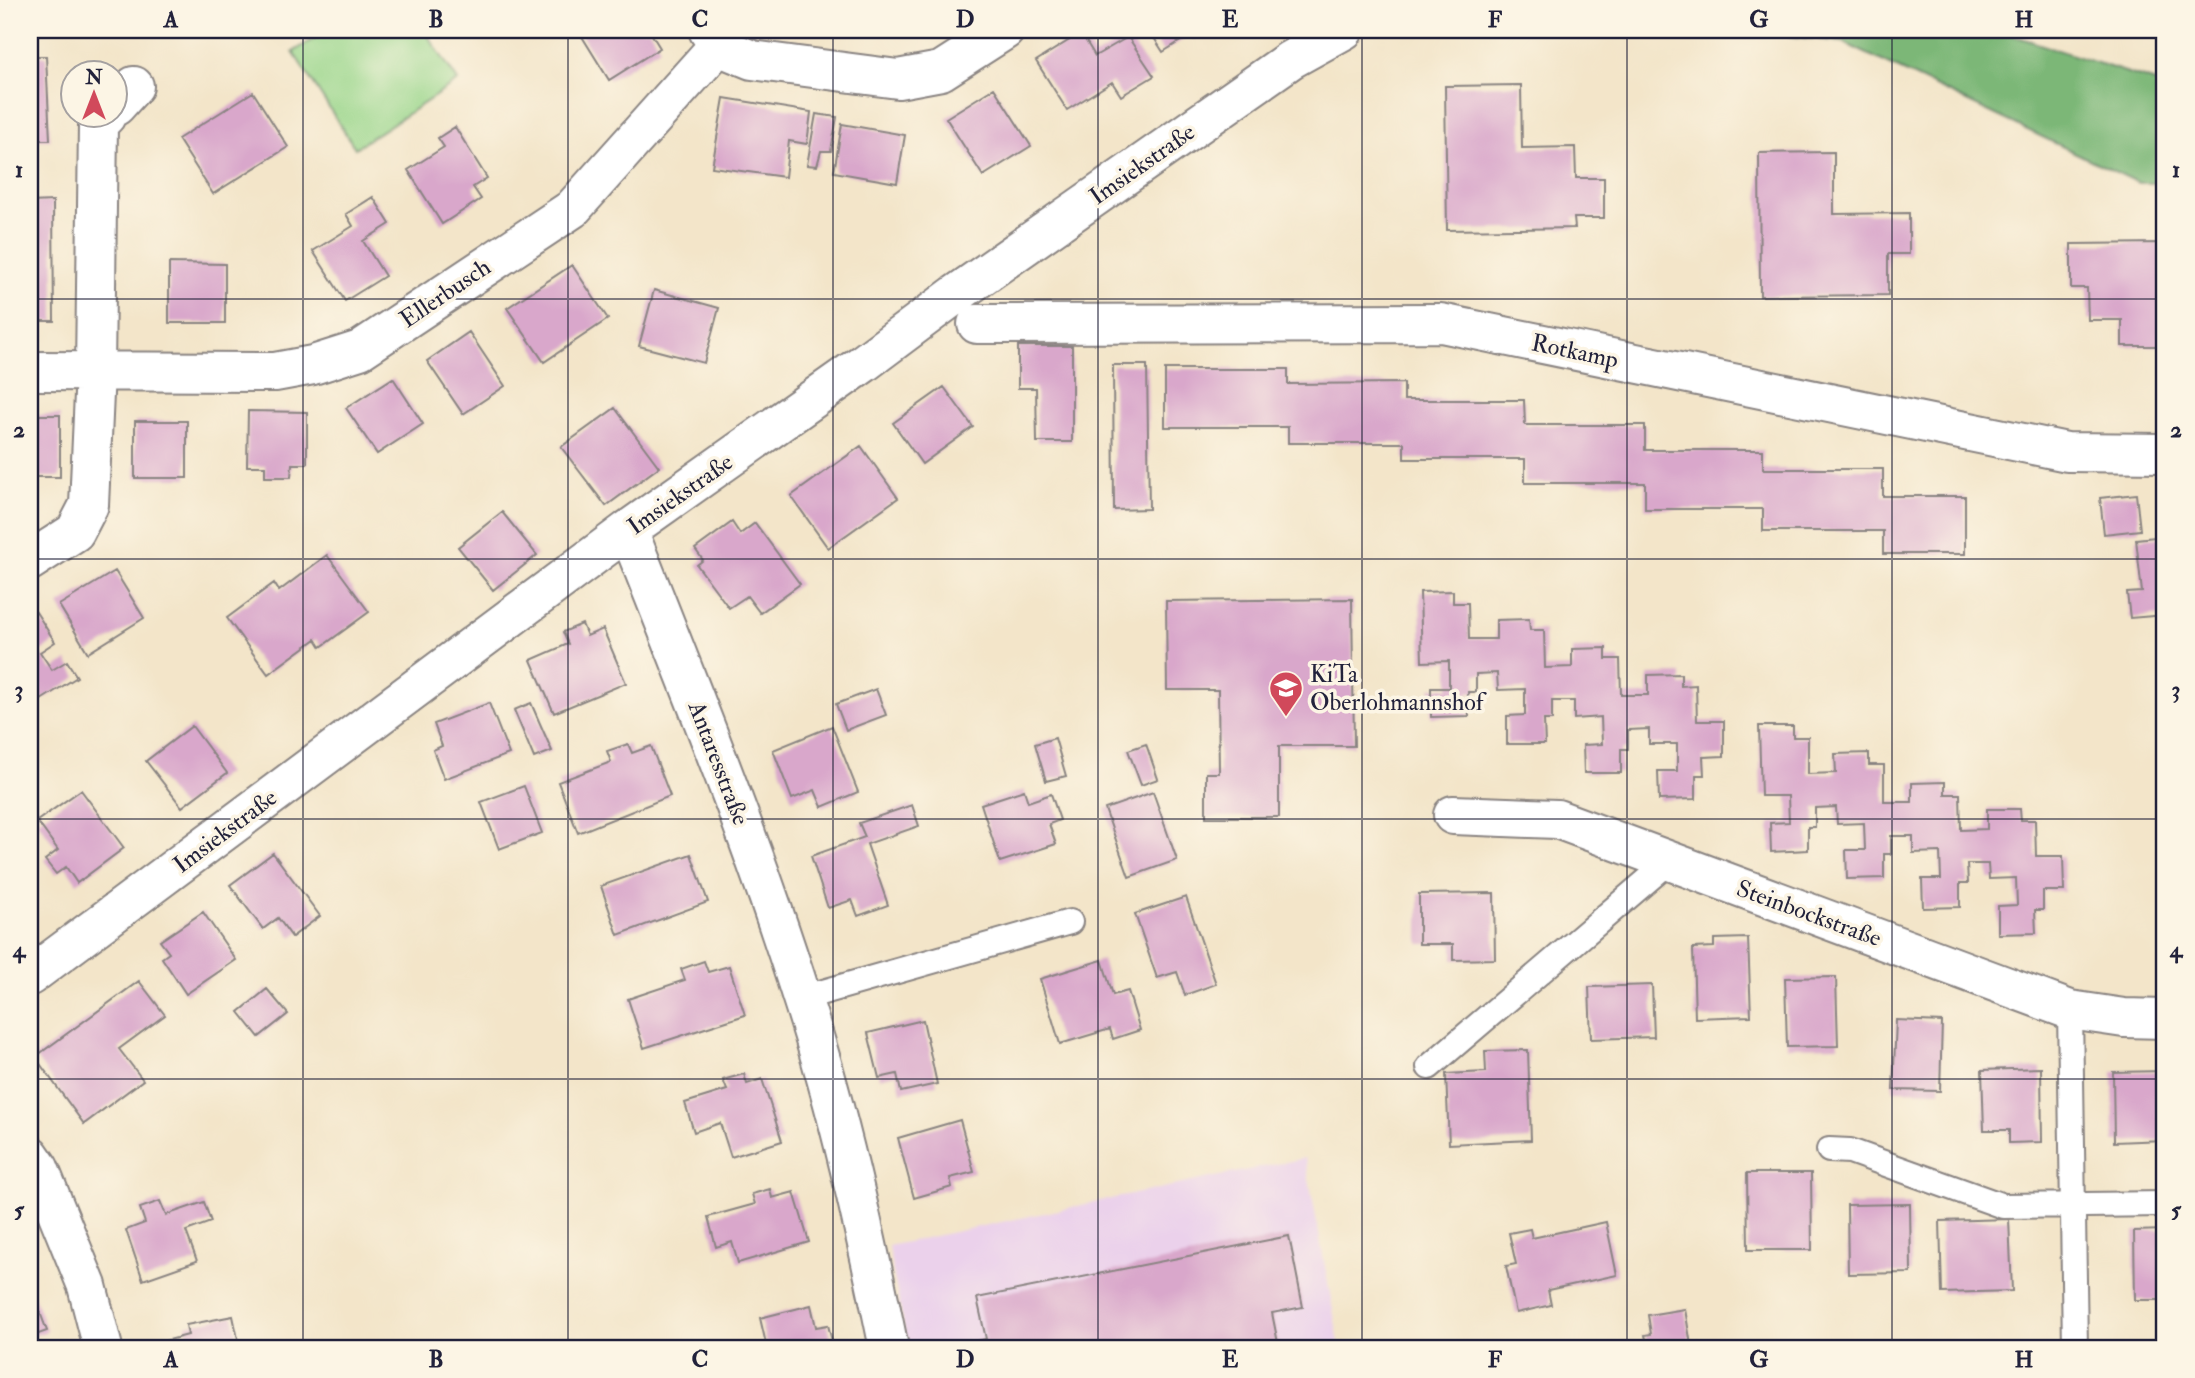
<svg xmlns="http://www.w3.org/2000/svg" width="2195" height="1378" font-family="'IM FELL Double Pica',serif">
<rect width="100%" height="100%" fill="#fcf5e5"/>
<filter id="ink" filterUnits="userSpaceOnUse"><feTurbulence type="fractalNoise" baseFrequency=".0143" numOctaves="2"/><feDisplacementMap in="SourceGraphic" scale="14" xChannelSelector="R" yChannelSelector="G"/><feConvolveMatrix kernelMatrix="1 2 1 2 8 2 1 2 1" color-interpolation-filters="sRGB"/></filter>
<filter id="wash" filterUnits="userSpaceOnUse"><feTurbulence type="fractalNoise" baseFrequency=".00686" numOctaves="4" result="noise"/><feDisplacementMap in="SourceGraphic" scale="28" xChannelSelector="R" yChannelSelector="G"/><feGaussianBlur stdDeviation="1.57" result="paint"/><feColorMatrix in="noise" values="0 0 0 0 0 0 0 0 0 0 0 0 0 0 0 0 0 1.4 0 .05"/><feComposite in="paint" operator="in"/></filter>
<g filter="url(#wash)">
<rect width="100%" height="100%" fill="#f3e5c9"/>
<path fill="#ebd1eb" d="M1305,1158L1340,1348H908L888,1246Z"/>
<path fill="#9ad68b" stroke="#5e7c63" stroke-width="2" d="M328,30H424L458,81L355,148L293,52Z"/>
<path fill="#7bb777" stroke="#4e6c59" stroke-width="2" d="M1739,30H1997L2165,85V183H2139L1842,42Z"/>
<g id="blocks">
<path fill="#d9a7cb" d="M578,30H649L660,48L609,80Z
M1149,30H1209L1195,39L1192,34L1163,52Z
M1081,33L1095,56L1128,37L1154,76L1121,96L1112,82L1067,110L1036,61Z
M30,56H46L50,140H30Z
M1521,85L1522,148L1575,147L1576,178H1604V218H1574L1575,228L1447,230L1445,86Z
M994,88L1031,146L983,176L946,118Z
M253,92L288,147L213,194L178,139Z
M724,98L811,112L807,144L789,141L785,177L712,167Z
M816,114L837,117L831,151H821L817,166L807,165Z
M842,124L905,135L897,183L834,172Z
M455,127L487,178L473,187L481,199L442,224L408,170L444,147L438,138Z
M1834,152V214L1909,213V254H1888V295L1760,296L1759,153Z
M373,197L390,224L363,241L385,276L345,301L313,251L353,226L346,214Z
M53,201L54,321H30V202Z
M2165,243V346H2122V320H2088L2087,288H2071V244Z
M169,263L225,264V323H169Z
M572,265L608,319L544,362L507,308Z
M654,290L719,308L704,363L639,346Z
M469,332L505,386L463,414L427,361Z
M1018,346H1072V442H1037L1036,388H1018Z
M1113,365H1147L1149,509L1114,510Z
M1165,369H1288V384L1404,383V400H1524L1525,425H1645V450H1763V469H1883V496H1965V554H1883V531H1763V509H1645V483H1525V459H1404V443H1288V427H1165Z
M393,378L423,424L377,454L346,408Z
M944,387L973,427L922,464L893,423Z
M615,408L659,467L606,506L561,447Z
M248,411L307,412V464H292L291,477H265V466H247Z
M30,415H60V477H30Z
M135,421H187V478H135Z
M861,446L898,498L828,548L791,496Z
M2136,494L2140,530L2104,534L2100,498Z
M502,512L537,555L493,590L458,547Z
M732,522L740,534L755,523L800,584L760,613L747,596L729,608L697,565L703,560L695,549Z
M2165,536V615L2130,618L2127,593L2142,592L2136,539Z
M327,555L369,612L321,647L316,639L268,674L227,618L274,583L279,591Z
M115,571L144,618L88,653L59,605Z
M1453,591V603H1468L1469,639H1496V620L1529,619L1530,630H1544L1545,668L1572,667V649L1606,648V659H1620L1621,695H1648V675L1681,674V686L1696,685L1697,721H1724V756L1703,757L1704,775H1696V799L1659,800L1658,771H1677V744H1649V729L1628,730V749H1621V773H1584L1583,745L1602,744L1601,717L1574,719V701H1552V720H1544L1545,744H1507V716L1525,715V689L1498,690L1497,673L1476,674V692H1468L1469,716L1431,717V688H1449V661L1422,662L1420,592Z
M1352,599L1354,746H1279V817H1206V773H1219L1218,690H1167L1166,601Z
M36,612L55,642L40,652L52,670L67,661L77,677L30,707V617Z
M582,624L587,636L603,629L626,683L554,713L531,660L568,644L563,632Z
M876,689L886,715L846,730L836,704Z
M489,703L509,754L444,779L433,750L442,746L434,724Z
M531,703L552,751L534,758L514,710Z
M192,726L227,773L182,807L146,761Z
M832,726L858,792L822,807L815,790L792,799L773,750Z
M1759,726H1793V737H1808V774L1836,773L1835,754L1869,753V765H1884V802H1912V783L1945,782V794H1960L1961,830L1987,829V809H2020L2021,820H2035L2036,856H2063L2064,891H2043V910H2035L2036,933L1998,934V906L2017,905L2016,878L1989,879L1988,864H1967L1968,883H1960V907L1923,908L1922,879H1941L1940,852L1913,853V836H1891V854H1884V878L1847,879L1846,850H1865L1864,823L1837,824L1836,807L1815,808V827H1808V850L1771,852L1770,823L1789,822L1788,796H1761Z
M1055,738L1066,776L1046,781L1035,744Z
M628,744L632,753L651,746L670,796L578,833L558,782L611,762L607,751Z
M1146,744L1158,779L1141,785L1128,750Z
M524,786L542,833L499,849L481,802Z
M81,790L124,848L77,883L66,867L56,874L45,860L58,850L37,821Z
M1024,790L1028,802L1051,794L1060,820L1049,824L1056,844L1000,862L981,804Z
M1153,792L1177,860L1129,877L1105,809Z
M912,805L919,826L867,844L888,905L858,916L852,900L828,908L811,856L865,837L859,823Z
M273,853L320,916L292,937L278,918L263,929L230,885Z
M691,854L708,902L618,935L601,886Z
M1494,893L1495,959L1453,960V944H1419V894Z
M1186,897L1216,984L1185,995L1177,972L1157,978L1135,914Z
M203,912L236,960L186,994L162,958L169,953L160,941Z
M1748,938L1751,1016L1695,1018L1693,948L1714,947V939Z
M1102,960L1113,995L1128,991L1140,1030L1113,1039L1110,1029L1060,1044L1040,979Z
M704,961L708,972L729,966L745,1015L644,1048L628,999L685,980L681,969Z
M1836,977L1838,1046L1787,1047L1785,978Z
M139,981L165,1015L119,1049L143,1080L84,1124L35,1057Z
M1652,985L1654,1037L1591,1039L1589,987Z
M267,989L288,1014L259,1037L239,1012Z
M923,1020L937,1084L901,1092L897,1074L879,1078L868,1033Z
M1896,1020L1942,1022L1940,1091L1893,1090Z
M1528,1050L1531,1140L1449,1144L1446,1074L1486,1072L1485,1051Z
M2041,1068L2042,1142L2009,1143V1130H1984L1982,1070Z
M2165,1071V1140L2114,1142L2113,1072Z
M744,1074L747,1084L762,1079L782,1141L731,1157L720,1123L694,1132L685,1103L727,1090L723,1080Z
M960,1120L974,1172L950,1178L952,1187L914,1198L898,1138Z
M1747,1173H1811L1812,1250H1748Z
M770,1189L772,1198L794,1192L809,1242L738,1263L732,1242L716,1247L708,1217L755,1204L752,1194Z
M160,1201L166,1215L204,1202L211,1222L186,1231L197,1261L143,1280L126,1230L145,1223L140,1208Z
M1910,1204L1911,1273L1848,1274L1847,1205Z
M2009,1219L2012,1291L1942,1293L1940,1221Z
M1606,1222L1617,1275L1548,1290L1551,1305L1516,1313L1506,1266L1516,1264L1509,1233L1530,1229L1532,1238Z
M2165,1230V1300H2135L2134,1231Z
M1289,1236L1303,1307L1272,1313L1279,1348H968L967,1343L986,1339L977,1298Z
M30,1286L47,1331L30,1337Z
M811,1305L816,1327L828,1325L833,1345L821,1348H767L760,1318Z
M1685,1309L1691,1345L1699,1343V1348H1648L1645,1335L1651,1334L1648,1315Z
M233,1316L240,1348H166L165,1341L188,1335L186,1325Z"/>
</g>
</g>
<g filter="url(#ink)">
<use href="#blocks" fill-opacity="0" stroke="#8a8482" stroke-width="2"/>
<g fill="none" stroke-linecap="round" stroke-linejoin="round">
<g stroke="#8a8482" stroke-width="28">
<path id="lane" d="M802,998L1070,922
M2070,1010L2075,1348
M1429,1067L1670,861
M1829,1150L1850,1151L2003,1206L2165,1204"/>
</g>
<g stroke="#8a8482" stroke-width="42">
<path id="street" d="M708,30L718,46L752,60L898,79L941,71L1005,30
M116,106L134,86
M977,324L1441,323L2067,452L2165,453
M30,371L275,372L313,365L360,350L572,209L718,46
M628,530C689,685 752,839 802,998C839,1112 865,1231 889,1348
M30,561L75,532L89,505L95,371L98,124L106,116
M1453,815L1557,819L2070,1010L2124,1018L2165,1019
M30,976L628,530L864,363L955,295L1290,60L1344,30
M30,1155L39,1168L87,1286L103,1348"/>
</g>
<use href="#lane" stroke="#fff" stroke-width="24"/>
<use href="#street" stroke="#fff" stroke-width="38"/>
</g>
</g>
<path fill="none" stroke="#22223b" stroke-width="2" stroke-opacity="0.55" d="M303,30V1348M568,30V1348M833,30V1348M1098,30V1348M1362,30V1348M1627,30V1348M1892,30V1348M30,299H2165M30,559H2165M30,819H2165M30,1079H2165"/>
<defs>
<g id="school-pin" transform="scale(1.75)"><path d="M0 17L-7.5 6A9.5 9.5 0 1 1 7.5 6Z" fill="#d1495b" stroke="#fcf5e5"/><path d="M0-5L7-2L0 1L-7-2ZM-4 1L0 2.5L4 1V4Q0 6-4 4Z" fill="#fff"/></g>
</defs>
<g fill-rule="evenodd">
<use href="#school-pin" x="1286" y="688"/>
</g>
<g text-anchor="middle" stroke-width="7" stroke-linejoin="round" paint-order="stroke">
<g font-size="24" fill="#22223b" stroke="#fcf5e5">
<text transform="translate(1142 164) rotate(-35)" y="8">Imsiekstraße</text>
<text transform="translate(445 293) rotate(-34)" y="8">Ellerbusch</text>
<text transform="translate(1575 351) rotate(12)" y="8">Rotkamp</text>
<text transform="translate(680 494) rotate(-35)" y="8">Imsiekstraße</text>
<text transform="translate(719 763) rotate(69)" y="8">Antaresstraße</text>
<text transform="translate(225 831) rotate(-37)" y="8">Imsiekstraße</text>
<text transform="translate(1809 913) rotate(20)" y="8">Steinbockstraße</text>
</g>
<g font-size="24" fill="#22223b" stroke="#fcf5e5" text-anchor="start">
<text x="1310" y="682">KiTa<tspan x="1310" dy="28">Oberlohmannshof</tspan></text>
</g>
</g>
<rect width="2195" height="1378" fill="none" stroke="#fcf5e5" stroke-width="77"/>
<g transform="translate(94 94)"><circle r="33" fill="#fcf5e5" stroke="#a5a1a1" stroke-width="2"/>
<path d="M0-5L12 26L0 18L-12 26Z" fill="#d1495b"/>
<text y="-10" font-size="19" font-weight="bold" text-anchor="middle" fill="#22223b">N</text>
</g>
<rect x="38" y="38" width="2118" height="1302" fill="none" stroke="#22223b" stroke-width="2.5"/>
<g font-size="23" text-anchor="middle" font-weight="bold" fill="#22223b">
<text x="171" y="27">A</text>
<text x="436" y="27">B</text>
<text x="700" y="27">C</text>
<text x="965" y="27">D</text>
<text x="1230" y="27">E</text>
<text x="1495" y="27">F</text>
<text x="1759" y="27">G</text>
<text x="2024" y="27">H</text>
<text x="19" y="177">1</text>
<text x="2176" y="177">1</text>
<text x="19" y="437">2</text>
<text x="2176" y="437">2</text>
<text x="19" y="697">3</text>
<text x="2176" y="697">3</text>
<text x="19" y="957">4</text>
<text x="2176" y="957">4</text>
<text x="19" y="1217">5</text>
<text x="2176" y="1217">5</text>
<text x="171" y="1367">A</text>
<text x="436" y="1367">B</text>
<text x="700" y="1367">C</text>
<text x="965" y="1367">D</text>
<text x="1230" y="1367">E</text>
<text x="1495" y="1367">F</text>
<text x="1759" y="1367">G</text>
<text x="2024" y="1367">H</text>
</g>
</svg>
